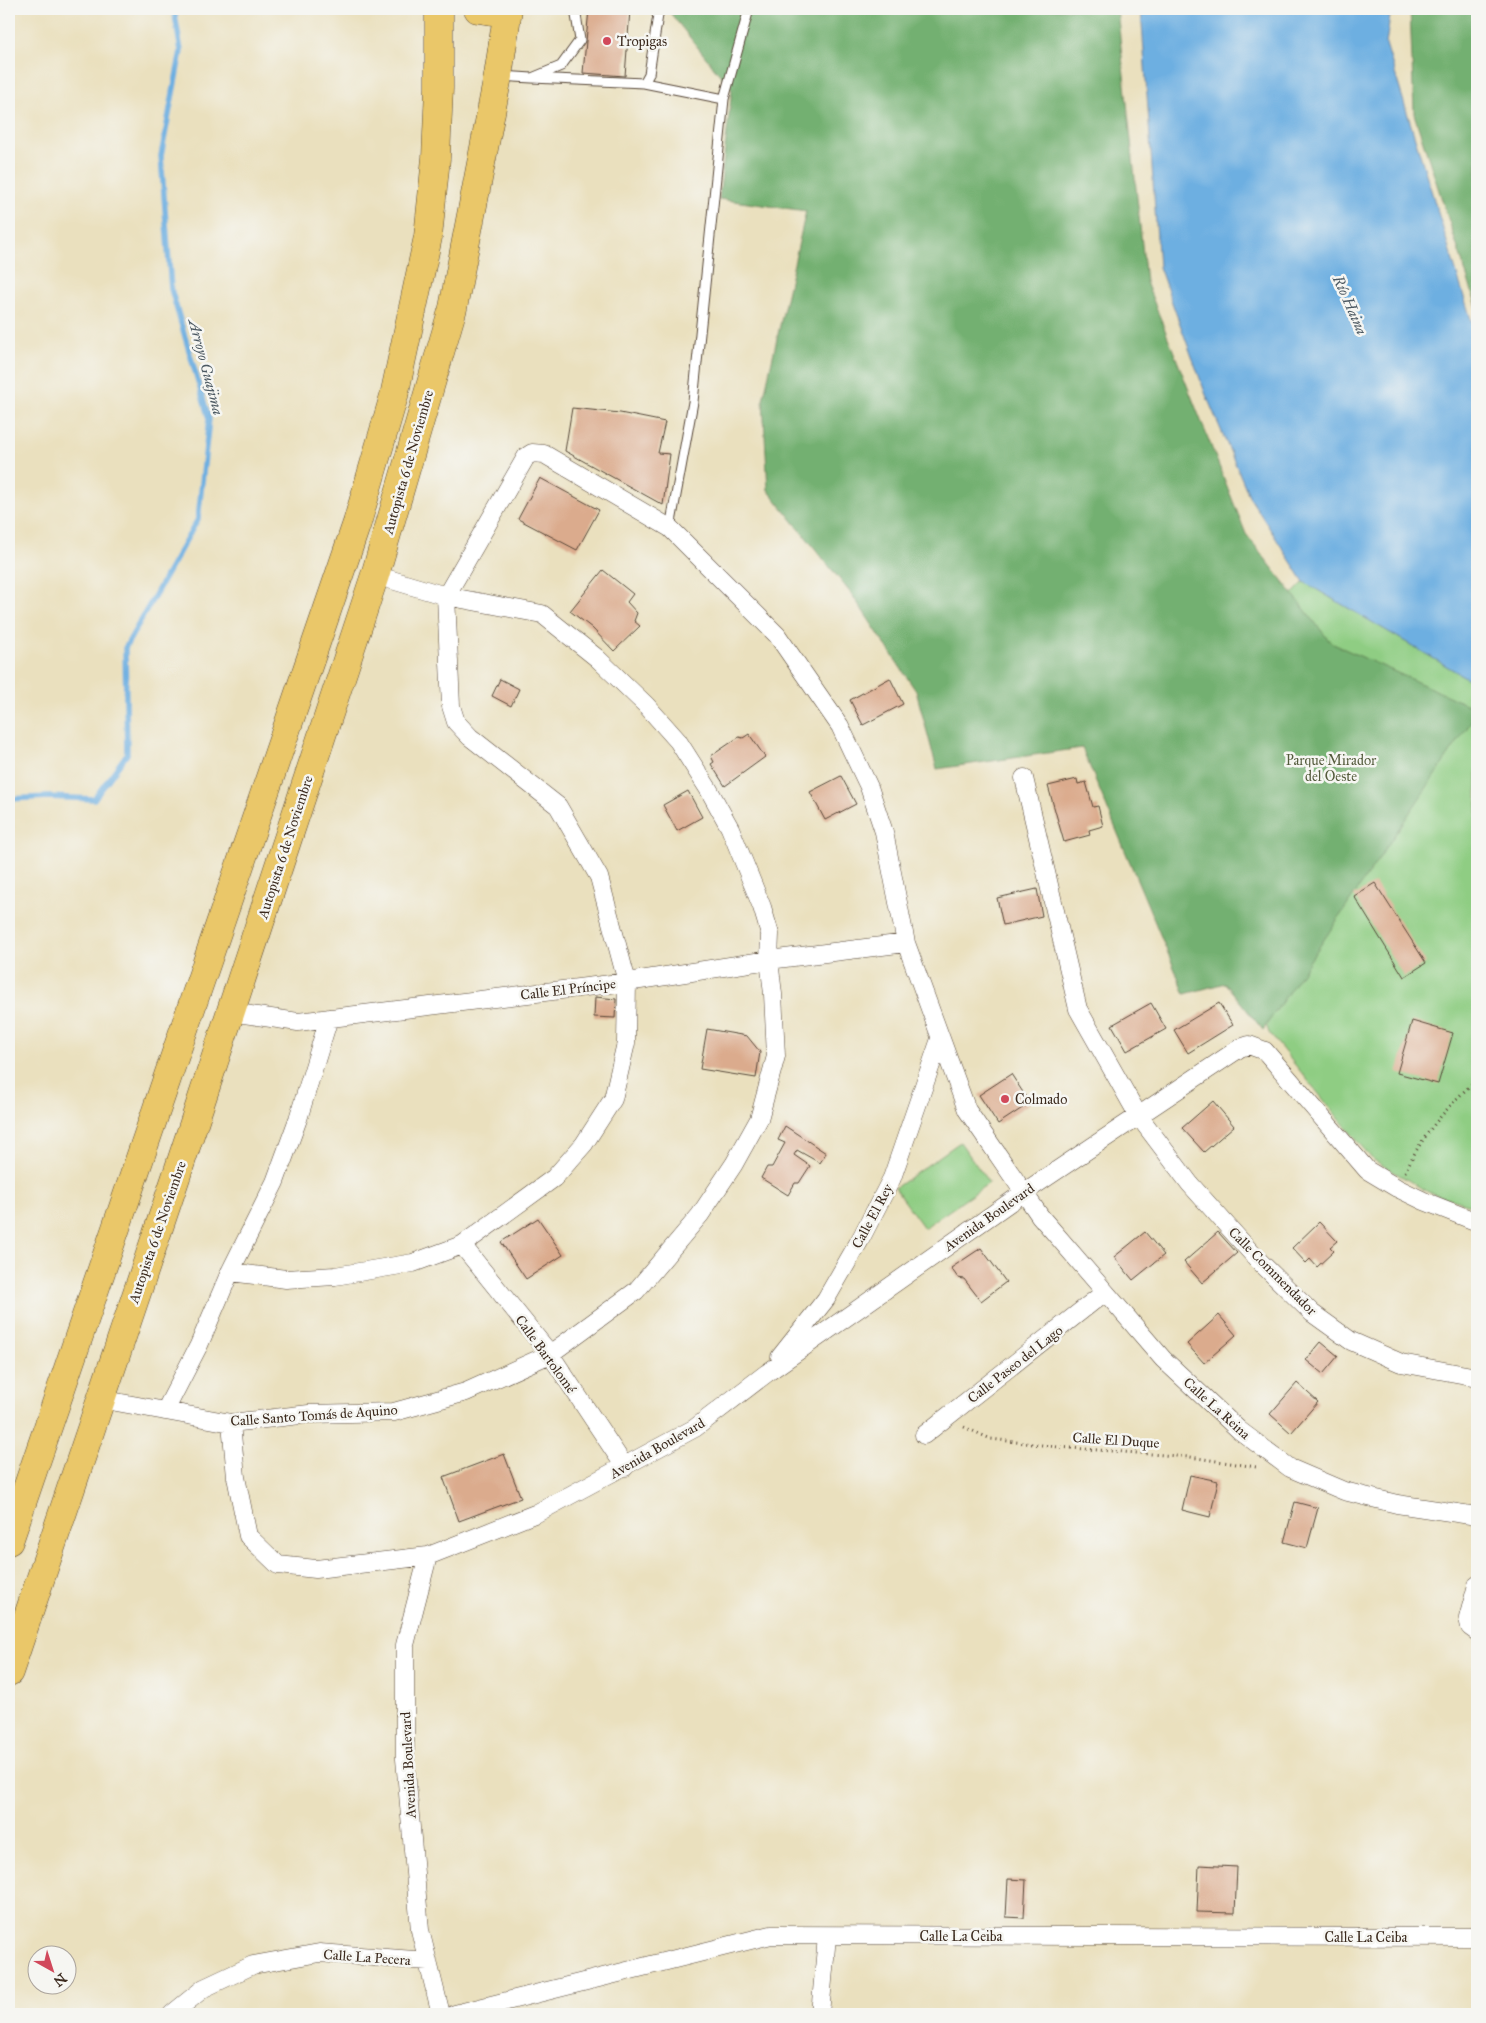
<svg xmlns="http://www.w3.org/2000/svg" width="1486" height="2023" font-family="'IM FELL Great Primer',serif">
<rect width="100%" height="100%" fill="#f6f6f2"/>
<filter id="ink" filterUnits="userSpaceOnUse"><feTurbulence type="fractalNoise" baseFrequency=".02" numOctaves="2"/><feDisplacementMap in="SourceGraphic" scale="10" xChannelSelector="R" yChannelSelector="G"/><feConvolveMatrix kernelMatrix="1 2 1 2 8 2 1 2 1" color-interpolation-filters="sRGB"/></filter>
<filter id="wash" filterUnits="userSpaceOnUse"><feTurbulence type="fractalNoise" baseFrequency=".0096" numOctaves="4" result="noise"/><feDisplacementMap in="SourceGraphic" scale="20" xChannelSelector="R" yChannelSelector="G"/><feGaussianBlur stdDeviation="1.12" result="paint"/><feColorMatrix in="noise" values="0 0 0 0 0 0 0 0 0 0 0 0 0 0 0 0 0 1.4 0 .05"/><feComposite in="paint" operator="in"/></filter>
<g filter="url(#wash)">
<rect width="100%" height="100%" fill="#eae0be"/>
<path fill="#8fcd83" stroke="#657c50" d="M1304,582L1477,684V1207L1428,1192L1372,1159L1269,1033L1162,730Z
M960,1142L989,1183L924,1228L895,1188Z"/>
<path fill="#73b071" stroke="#576d48" d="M667,9H1117L1146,282L1246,534L1331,643L1477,709V713L1263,1030L1225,983L1185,994L1082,748L937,769L916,691L853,596L768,490L763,400L806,211L719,199L732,90Z
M1410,9H1477V307L1414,114Z"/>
<path fill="#6dafe1" stroke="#546c80" d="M1141,9H1391L1386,44L1477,339V684L1304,582L1250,498L1206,395L1159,267Z"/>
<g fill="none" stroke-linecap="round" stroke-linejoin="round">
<path stroke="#6dafe1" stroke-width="5.5" d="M9,799L48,797L94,799L127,754L125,648L198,519L209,419L171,289L161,156L181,51L174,9"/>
</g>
<g id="blocks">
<path fill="#dbab8d" d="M589,9L630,10L625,76L583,73Z
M572,408L620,413L665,422L658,453L670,454L663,505L565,451Z
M540,478L599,510L577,550L518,519Z
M603,570L633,594L627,602L637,613L634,621L640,626L614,651L592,628L570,611Z
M890,678L903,704L863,725L850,700Z
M500,679L519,689L511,706L492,696Z
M749,734L765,757L725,786L711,764L714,762L711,756L739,737L743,738Z
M841,776L856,804L825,820L810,792Z
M1077,779L1078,784L1086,782L1093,807L1098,806L1103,826L1089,830L1090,835L1064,842L1048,786Z
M688,791L702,817L677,831L663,805Z
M1375,883L1426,963L1404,977L1354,896Z
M1037,889L1042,916L1003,925L997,898Z
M595,997L616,999L615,1018L594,1017Z
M1151,1003L1166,1029L1127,1051L1112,1025Z
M1219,1003L1233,1025L1188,1053L1174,1030Z
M1412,1021L1453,1033L1438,1084L1397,1073Z
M707,1029L747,1036L760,1052L756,1078L700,1069Z
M1011,1074L1030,1103L998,1124L979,1095Z
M1213,1101L1234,1126L1204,1152L1182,1128Z
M785,1126L826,1153L820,1163L797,1150L794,1155L810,1166L799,1183H795L788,1195L761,1178L767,1167H772L785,1143L778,1140Z
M538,1218L563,1255L526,1279L501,1242Z
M1319,1222L1337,1241L1330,1247L1334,1251L1317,1267L1310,1259L1306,1263L1292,1248Z
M1145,1232L1164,1255L1133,1280L1114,1257Z
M1218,1232L1237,1253L1202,1283L1184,1262Z
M981,1248L1006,1282L981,1301L964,1279L958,1278L951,1268Z
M1219,1315L1236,1335L1204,1363L1187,1344Z
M1321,1342L1338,1356L1323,1374L1306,1360Z
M1297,1383L1318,1402L1291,1433L1270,1414Z
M504,1454L521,1498L459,1521L443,1477Z
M1190,1475L1218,1481L1210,1517L1182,1510Z
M1295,1502L1318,1508L1307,1548L1284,1542Z
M1199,1865L1237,1867L1235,1913L1197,1912Z
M1008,1879L1026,1880L1024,1918L1006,1917Z"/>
</g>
</g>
<g filter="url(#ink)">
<use href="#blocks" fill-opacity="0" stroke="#554536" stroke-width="1"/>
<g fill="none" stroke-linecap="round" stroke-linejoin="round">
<g stroke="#554536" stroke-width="11">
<path id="service" d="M500,76L532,78L561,66L580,40L575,9
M532,78L644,83L649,74L658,15L653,9
M644,83L724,99
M670,528L693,402L724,99L749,9"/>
</g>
<g stroke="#554536" stroke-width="19">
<path id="minor" d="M1024,778L1078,1009L1138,1115L1190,1184L1257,1259L1312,1313L1351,1341L1401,1363L1477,1377
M230,1012L298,1022L627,982L769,960L906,943
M462,1245L550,1354L625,1467
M230,1272L286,1279L335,1276L413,1263L462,1245L554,1178L584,1144L613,1099L626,1043L627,982L599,877L558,806L470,737L456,722L451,706L446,596L526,457L532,453L544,454L670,528L777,635L840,726L869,787L884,832L906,943L967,1110L1040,1216L1163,1359L1239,1430L1290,1468L1344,1491L1397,1504L1477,1516
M780,1357L826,1299L860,1240L892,1178L940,1039
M100,1399L231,1423L309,1414L394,1412L466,1392L550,1354L636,1291L700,1215L734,1164L759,1119L776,1056L773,994L769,960L770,934L762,907L730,828L709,790L678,741L646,705L597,658L542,614L446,596L375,575
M165,1411L199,1345L230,1272L275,1182L298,1119L329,1018
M231,1423L236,1477L248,1536L278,1565L316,1569L428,1556
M924,1435L1105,1292
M1477,1585L1468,1618L1470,1627L1477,1632
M172,2014L204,1988L253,1965L319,1953L428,1961
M441,2014L420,1930L405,1759V1645L428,1556L537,1513L695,1428L767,1373L1023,1193L1240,1048L1249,1045L1265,1051L1367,1170L1397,1188L1424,1201L1477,1222
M455,2014L771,1935L1477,1937
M820,2014L827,1936"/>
</g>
<g stroke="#554536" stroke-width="29">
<path id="motorway" d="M478,9L506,13
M9,1541L357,523L394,396L428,237L436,158L439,88V9
M9,1672L176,1177L375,575L453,308L498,76L508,9"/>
</g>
<path stroke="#554536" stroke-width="3" stroke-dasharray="1 4" stroke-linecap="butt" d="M1405,1172C1422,1135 1447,1107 1477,1079
M964,1427L991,1439L1058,1447L1190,1457L1256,1467"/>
<use href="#service" stroke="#fff" stroke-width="9"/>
<use href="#minor" stroke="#fff" stroke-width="18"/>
<use href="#motorway" stroke="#eac769" stroke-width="28"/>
</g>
</g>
<g fill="#d1495b" stroke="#f6f6f2" stroke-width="2">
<circle cx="607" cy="41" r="5"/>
<circle cx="1005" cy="1099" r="5"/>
</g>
<g text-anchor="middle" stroke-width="5" stroke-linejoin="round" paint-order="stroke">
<g font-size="14" fill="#3b2a1e" stroke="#f6f6f2" text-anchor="start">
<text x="617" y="46">Tropigas</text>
<text x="1015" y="1104">Colmado</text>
</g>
<g font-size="14" fill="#3b2a1e" stroke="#f6f6f2">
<text transform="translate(408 462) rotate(-74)" y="5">Autopista 6 de Noviembre</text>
<text transform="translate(285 847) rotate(-72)" y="5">Autopista 6 de Noviembre</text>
<text transform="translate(568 989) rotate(-7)" y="5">Calle El Príncipe</text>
<text transform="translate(872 1216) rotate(-62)" y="5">Calle El Rey</text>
<text transform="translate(989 1217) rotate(-35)" y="5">Avenida Boulevard</text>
<text transform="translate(157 1232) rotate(-71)" y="5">Autopista 6 de Noviembre</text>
<text transform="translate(1273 1271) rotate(45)" y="5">Calle Commendador</text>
<text transform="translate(546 1354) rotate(54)" y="5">Calle Bartolomé</text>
<text transform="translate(1015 1364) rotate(-38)" y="5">Calle Paseo del Lago</text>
<text transform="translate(1217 1408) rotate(42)" y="5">Calle La Reina</text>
<text transform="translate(314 1415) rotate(-4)" y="5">Calle Santo Tomás de Aquino</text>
<text transform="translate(1116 1440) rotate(4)" y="5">Calle El Duque</text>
<text transform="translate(657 1448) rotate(-30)" y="5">Avenida Boulevard</text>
<text transform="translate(408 1765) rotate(-93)" y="5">Avenida Boulevard</text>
<text x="961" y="1941">Calle La Ceiba</text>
<text x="1366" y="1942">Calle La Ceiba</text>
<text transform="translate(367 1957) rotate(4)" y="5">Calle La Pecera</text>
</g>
<g font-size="14" fill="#545b3c" stroke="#f6f6f2">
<text x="1331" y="765">Parque Mirador<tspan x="1331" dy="16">del Oeste</tspan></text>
</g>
<g font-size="15" font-style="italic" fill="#4c5962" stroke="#f6f6f2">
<text transform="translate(1350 305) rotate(66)" y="5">Río Haina</text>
<text transform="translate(206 367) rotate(75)" y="5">Arroyo Guajima</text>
</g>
</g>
<rect width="1486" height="2023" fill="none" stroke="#f6f6f2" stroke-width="30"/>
<g transform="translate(52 1970) rotate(141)"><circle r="24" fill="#f6f6f2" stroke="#aba49d"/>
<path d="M0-4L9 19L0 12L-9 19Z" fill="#d1495b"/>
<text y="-8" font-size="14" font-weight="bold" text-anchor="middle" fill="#3b2a1e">N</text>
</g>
</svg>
